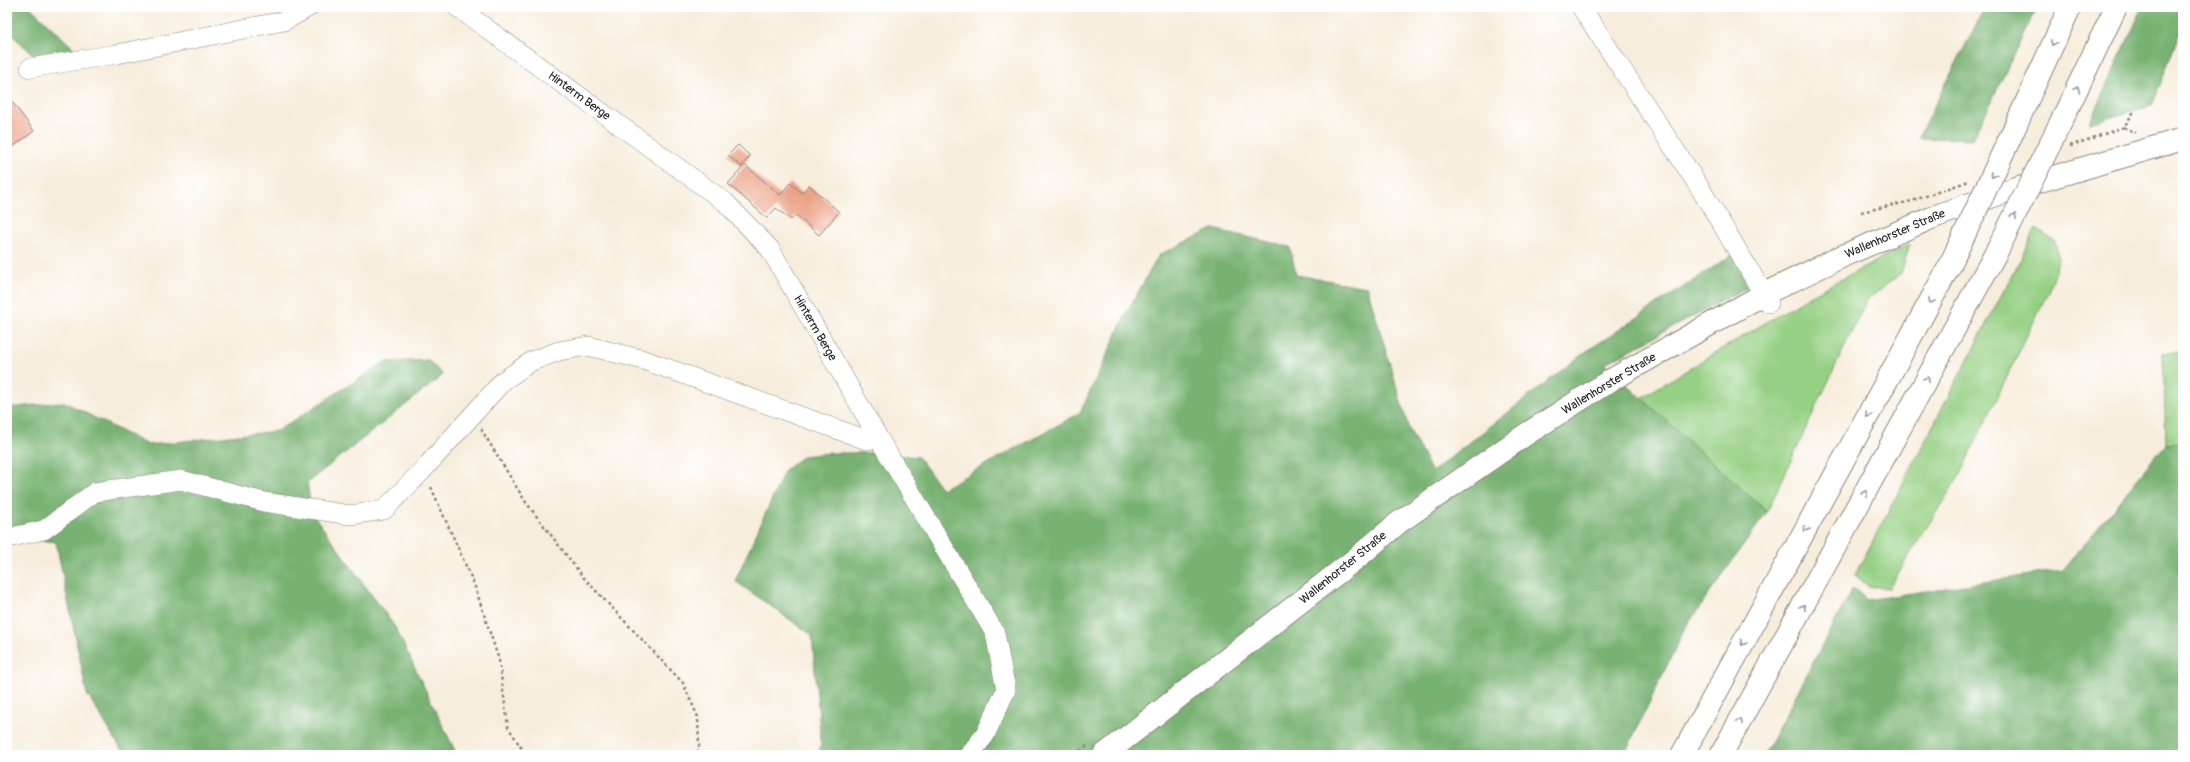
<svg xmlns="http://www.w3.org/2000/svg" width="2190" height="762" font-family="Pangolin,sans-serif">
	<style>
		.green { fill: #96d084; stroke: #597650 }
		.forest { fill: #78b272; stroke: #4a6747 }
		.building { fill: #eca489 }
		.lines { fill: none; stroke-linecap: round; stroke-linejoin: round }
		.minor-casing { stroke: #8a847c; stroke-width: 20 }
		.major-casing { stroke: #8a847c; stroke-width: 24 }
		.highway-casing { stroke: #8a847c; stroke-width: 24 }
		.path { stroke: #8a847c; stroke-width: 2.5; stroke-dasharray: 3 3; stroke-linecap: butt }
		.minor { stroke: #fff; stroke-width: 19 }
		.major { stroke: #fff; stroke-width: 22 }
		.highway { stroke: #fff; stroke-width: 22 }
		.highway-bridge-casing { stroke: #8a847c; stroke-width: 24; stroke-linecap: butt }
		.highway-bridge { stroke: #fff; stroke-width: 22 }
		.oneway { stroke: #999 }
		.labels { text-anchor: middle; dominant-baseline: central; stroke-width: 4; stroke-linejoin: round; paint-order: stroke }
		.street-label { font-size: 12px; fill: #1c1c1c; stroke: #fff }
	</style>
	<rect width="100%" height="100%" fill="#fff"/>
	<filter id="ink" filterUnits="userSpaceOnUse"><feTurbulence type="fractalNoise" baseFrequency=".025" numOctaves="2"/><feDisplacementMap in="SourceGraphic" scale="8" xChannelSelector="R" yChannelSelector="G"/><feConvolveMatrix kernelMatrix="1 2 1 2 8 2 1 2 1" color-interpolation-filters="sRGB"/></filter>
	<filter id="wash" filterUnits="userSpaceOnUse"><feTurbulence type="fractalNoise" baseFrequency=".012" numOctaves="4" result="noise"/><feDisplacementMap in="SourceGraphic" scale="16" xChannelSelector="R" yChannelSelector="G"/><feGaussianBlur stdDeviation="0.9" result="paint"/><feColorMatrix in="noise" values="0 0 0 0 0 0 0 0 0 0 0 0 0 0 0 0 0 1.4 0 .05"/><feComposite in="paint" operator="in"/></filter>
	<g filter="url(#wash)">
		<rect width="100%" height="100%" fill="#f7eddc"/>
		<path class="green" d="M2036,229l18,11 5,18 -11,34 -88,182 -71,114 -21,-2 -13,-11z
			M1910,244l-9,29 -35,28 -99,211 -126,-114 172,-104z
			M2183,352v91l-17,1 -3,-91z"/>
		<path class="forest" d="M7,7h23l55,52 -40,7 -38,-36z
			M1985,7h52l-64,132 -55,-1z
			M2143,7h40v17l-31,82 -63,17z
			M1213,229l77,18 6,28 71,12 42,142 23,43 152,-119 151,-100 12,34 -143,77 163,148 -82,116 -61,127h-805l2,-14 -9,-106 -77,-54 50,-111 18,-14 26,-3h49l40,4 24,32 138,-76 47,-101 32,-57z
			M428,360l15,15 -136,108 5,30 83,114 62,128h-332l-38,-61 -31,-152 -49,-6v-128l57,-6 84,43 129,-14 108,-69z
			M2183,443v312h-419l89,-167 14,12 196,-30 103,-126z"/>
		<g id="blocks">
			<path class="building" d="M7,95l27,36 -27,20z
				M738,145l12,11 -9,11 -13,-12z
				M745,165l35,30 10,-12 12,10 7,-8 30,27 -20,23 -23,-20 -5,5 -15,-12 -9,10 -39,-34z"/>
		</g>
	</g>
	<g filter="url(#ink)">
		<use href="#blocks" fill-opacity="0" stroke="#8a847c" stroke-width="1"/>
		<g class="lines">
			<defs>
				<path id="minor" d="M457,7l268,195 45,47 109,190 116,194 11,57 -21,45 -16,20
					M1581,7l119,181 69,115
					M30,68l87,-14 167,-33 25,-14
					M7,538l37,-8 51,-38 86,-12 83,22 86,13 34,-5 39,-40 80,-89 29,-20 27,-10 29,-5 56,14 223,80 12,-1"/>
				<path id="major" d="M1104,755l254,-198 40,-34 127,-88 86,-55 153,-86 81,-39 91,-39 80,-28 167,-49"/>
				<path id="highway" d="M2060,124l56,-117
					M2009,140l61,-133
					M1682,755l267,-488
					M1721,755l276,-504"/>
			</defs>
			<use href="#minor" class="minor-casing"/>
			<use href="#major" class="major-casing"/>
			<use href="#highway" class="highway-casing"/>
			<path class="path" d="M2124,127l12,6
				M2070,146l54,-19 11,-17
				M1861,212l51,-11 57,-20
				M481,429l44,72 58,76 100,106 15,34 1,30 -2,8
				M431,487l43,97 25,76 9,67 18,28
				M1075,755l12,-9"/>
			<use href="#minor" class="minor"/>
			<use href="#major" class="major"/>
			<use href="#highway" class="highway"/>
			<defs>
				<path id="highway-bridge" d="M1997,251l63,-127
					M1949,267l60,-127"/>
			</defs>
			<use href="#highway-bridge" class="highway-bridge-casing"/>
			<use href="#highway-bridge" class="highway-bridge"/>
		</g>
		<defs><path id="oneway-chevron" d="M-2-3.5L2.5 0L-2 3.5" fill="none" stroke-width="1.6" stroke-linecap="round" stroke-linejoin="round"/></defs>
		<g class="oneway">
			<use href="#oneway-chevron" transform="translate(2053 43) rotate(114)"/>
			<use href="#oneway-chevron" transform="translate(2077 89) rotate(-65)"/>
			<use href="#oneway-chevron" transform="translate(1993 175) rotate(115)"/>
			<use href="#oneway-chevron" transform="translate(2014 216) rotate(-63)"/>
			<use href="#oneway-chevron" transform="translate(1931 301) rotate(119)"/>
			<use href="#oneway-chevron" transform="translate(1927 379) rotate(-61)"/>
			<use href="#oneway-chevron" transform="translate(1868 415) rotate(119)"/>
			<use href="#oneway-chevron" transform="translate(1865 493) rotate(-61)"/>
			<use href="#oneway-chevron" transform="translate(1806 529) rotate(119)"/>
			<use href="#oneway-chevron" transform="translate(1803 607) rotate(-61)"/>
			<use href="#oneway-chevron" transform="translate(1743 643) rotate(119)"/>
			<use href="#oneway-chevron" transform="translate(1740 721) rotate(-61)"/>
		</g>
	</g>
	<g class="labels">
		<g class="street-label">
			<text transform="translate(579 96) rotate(36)">Hinterm Berge</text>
			<text transform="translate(1895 234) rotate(-23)">Wallenhorster Straße</text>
			<text transform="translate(815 328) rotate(60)">Hinterm Berge</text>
			<text transform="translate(1609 384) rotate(-31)">Wallenhorster Straße</text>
			<text transform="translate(1343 568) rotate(-39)">Wallenhorster Straße</text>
		</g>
	</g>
	<rect width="2190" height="762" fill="none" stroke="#fff" stroke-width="24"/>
</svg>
